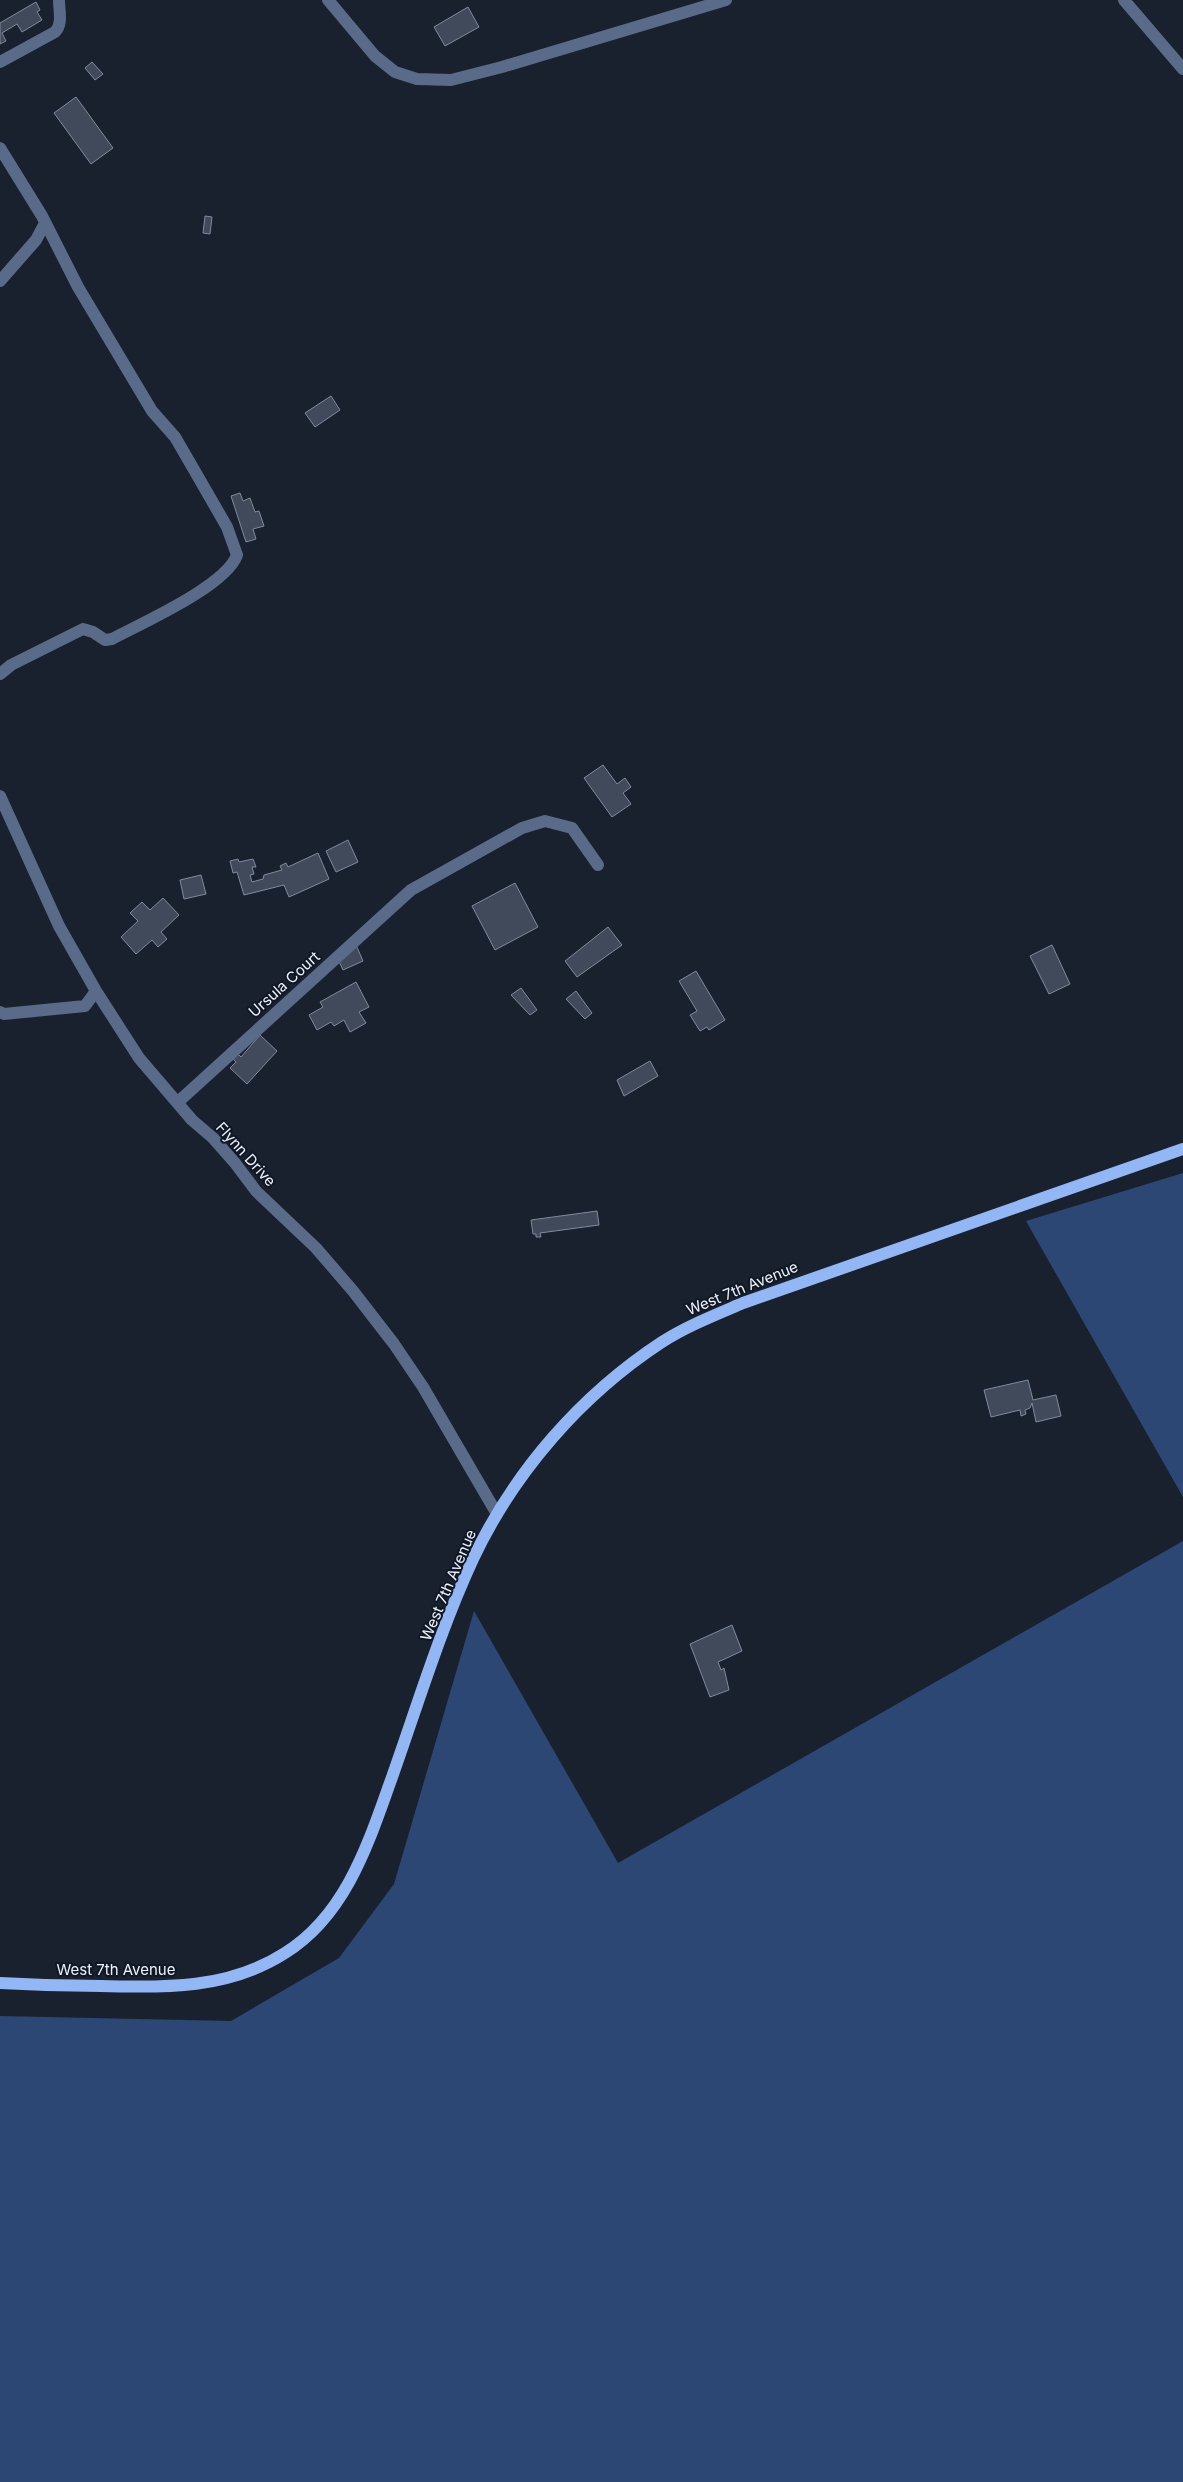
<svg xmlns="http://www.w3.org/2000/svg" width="1183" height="2482" font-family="Inter,sans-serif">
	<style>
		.green { fill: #2d4775 }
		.building { fill: #404a5a; stroke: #818b9d }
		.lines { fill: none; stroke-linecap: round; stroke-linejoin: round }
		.minor { stroke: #5a6b89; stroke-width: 12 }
		.major { stroke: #93b6f5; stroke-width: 12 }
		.labels { text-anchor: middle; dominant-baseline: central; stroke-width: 4; stroke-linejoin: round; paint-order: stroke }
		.street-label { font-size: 15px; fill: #edf2fc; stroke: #101825 }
	</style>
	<rect width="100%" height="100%" fill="#19212f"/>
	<path class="green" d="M1183,1173v324l-157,-276z
		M1183,1541v941h-1183v-466l231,5 108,-63 55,-74 80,-273 144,252z"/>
	<path class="building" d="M36,2l4,8 -3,2 5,8 -20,12 -5,-8 -15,9 4,8 -6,3v-21z
		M468,7l11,20 -34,19 -11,-19z
		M92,62l11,12 -8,6 -10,-12z
		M76,97l37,51 -22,16 -37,-51z
		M205,216l7,1 -2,17 -7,-1z
		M331,396l9,14 -25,17 -10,-14z
		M240,493l3,8 7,-3 5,14 4,-1 5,15 -11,3 3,10 -10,3 -15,-46z
		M603,765l14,19 8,-6 6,9 -8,6 8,11 -19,13 -28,-39z
		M348,840l10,22 -22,10 -10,-21z
		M318,853l11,26 -40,18 -5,-12 -40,10 -7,-23 -4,1 -3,-12 8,-2 1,3 14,-3 3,8h-4l2,7 -4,1 2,7 11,-3 1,-4 18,-5 -2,-4 6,-3 2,4z
		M201,875l5,19 -22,5 -4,-19z
		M515,883l23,44 -43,23 -23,-44z
		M163,898l16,17 -18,17 6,7 -9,8 -6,-7 -16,14 -15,-17 17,-16 -8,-8 12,-11 8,8z
		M608,927l14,18 -45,32 -12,-16z
		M356,945l7,16 -20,9 -7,-15z
		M1052,945l18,39 -21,10 -19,-38z
		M696,971l29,49 -16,10 -2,-3 -7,4 -10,-16 7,-4 -18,-30z
		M356,982l13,25 -10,5 7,11 -16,9 -6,-12 -10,6 -3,-4 -14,8 -8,-15 14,-8 -3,-5z
		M521,988l16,22 -7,5 -19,-20z
		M576,991l16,22 -7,6 -19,-20z
		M260,1035l17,16 -30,33 -17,-16 6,-6 -4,-4 5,-5 4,4z
		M650,1061l8,15 -34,20 -7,-16z
		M597,1211l2,14 -59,8 1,4h-5v-3h-3l-2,-14z
		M1028,1380l5,20 23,-5 5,21 -25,6 -4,-19 -2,5 -5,2 1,4 -5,2 -1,-6 -29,7 -7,-27z
		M732,1625l10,26 -24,11 3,8 3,-2 5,22 -19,7 -20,-53z"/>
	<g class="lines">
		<path class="minor" d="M328,0l47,56 20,16 22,7 34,1 51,-13 224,-67
			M1124,0l59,69
			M0,62l55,-30c8,-8 4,-21 4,-32
			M0,148l42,68 36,71 74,124 23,26 18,31 34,59 10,28c-11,31 -95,68 -125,84l-7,1 -12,-8 -10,-3 -72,36 -11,9
			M0,281l36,-41 9,-17
			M0,796l59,130 37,65 43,67 53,62 21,18 22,25 21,28 60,57 37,43 41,53 29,43 74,127
			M0,1012l4,2 81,-8 11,-15
			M178,1102l233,-212 111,-62 23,-7 27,7 26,37"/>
		<path class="major" d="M0,1983c34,2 67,3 101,3 64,2 128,3 184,-33 61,-38 83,-109 106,-173 26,-73 49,-150 82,-221 41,-87 108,-164 189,-217 25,-16 53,-27 81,-39l440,-154"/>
	</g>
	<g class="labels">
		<g class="street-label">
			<text transform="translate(284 984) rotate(-42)">Ursula Court</text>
			<text transform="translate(246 1154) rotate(48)">Flynn Drive</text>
			<text transform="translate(742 1288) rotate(-22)">West 7th Avenue</text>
			<text transform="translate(448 1585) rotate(-67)">West 7th Avenue</text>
			<text x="116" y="1969">West 7th Avenue</text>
		</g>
	</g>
</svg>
